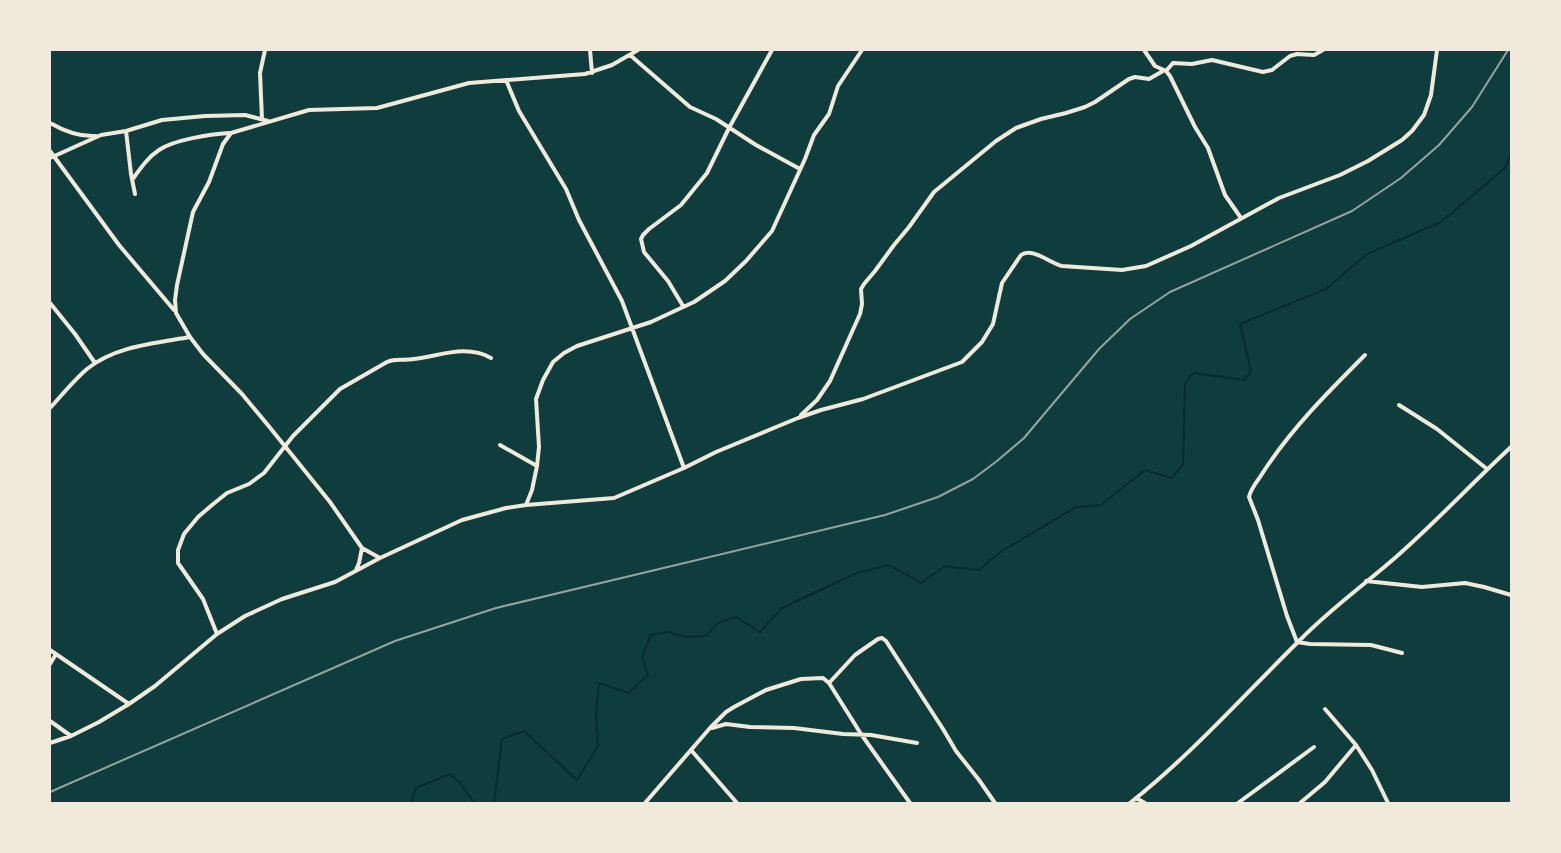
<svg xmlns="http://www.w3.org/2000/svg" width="1561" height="853" font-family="'Asap Condensed',sans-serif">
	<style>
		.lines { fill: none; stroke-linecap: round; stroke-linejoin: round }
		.stream { stroke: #0a2a2b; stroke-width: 2 }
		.minor { stroke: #f1e9da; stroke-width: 4 }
		.rail { stroke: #97a49c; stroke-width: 2 }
	</style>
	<rect width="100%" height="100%" fill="#0f3d3e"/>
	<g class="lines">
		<path class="stream" d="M411,803l5,-15 34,-14 11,10 13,19
			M494,803l8,-64 22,-8 53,49 21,-34 -2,-31 3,-32 29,10 20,-18 -6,-18 9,-22 16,-3 20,5 19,-1 12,-13 18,-6 24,15 22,-24 75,-35 32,-8 32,18 24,-17 34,4 20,-17 77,-46 25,-2 44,-35 27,8 11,-14 2,-80 8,-11 51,7 7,-8 -11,-48 86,-35 41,-35 74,-32 64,-54 6,-14"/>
		<path class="minor" d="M590,50l2,23
			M1144,50l11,16 11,5 4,5 25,51 13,21 17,47 16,23
			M630,55l60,52 26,12 40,26 44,24
			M1166,71l7,-8 19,1 20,-4 51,12 9,-2 18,-14 7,-2 17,1 9,-5
			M506,80l13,31 47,78 13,31 43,81 62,167
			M262,119l-2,-46 5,-23
			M50,123c14,8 30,14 46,13
			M126,131l5,43 4,20
			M50,151l69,94 55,65
			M50,158l51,-23 25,-4 36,-11 43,-4 40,-1 23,6
			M132,180c8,-11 16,-23 27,-30 14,-10 52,-16 70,-17
			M50,303l25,31 20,29
			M683,306l-15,-25 -24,-29 -3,-13 2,-4 6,-6 32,-24 26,-32 22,-45 43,-78
			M1365,355c-37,37 -75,75 -103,119 -5,8 -11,14 -13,23l9,23 29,96 10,26 13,2 61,1 31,8
			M1399,405l38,24 50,40
			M50,408c12,-13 24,-28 37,-39 28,-23 69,-26 103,-32
			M801,415l16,-15 13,-19 30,-67 2,-10 -1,-15 3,-5 11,-13 19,-26 15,-18 25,-35 62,-51 20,-13 25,-9 25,-6 19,-6 10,-5 34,-23 6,-2 14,2 14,-8
			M500,445l37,21
			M526,505l6,-15 5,-24 2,-19 -3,-48 7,-19 10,-18 11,-9 13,-7 74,-24 43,-20 31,-21 21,-20 26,-30 33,-72 9,-24 15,-21 9,-28 24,-36
			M380,558l-18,-10 -32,-46 -63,-78 -25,-30 -39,-40 -13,-17 -14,-24 -1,-13 2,-15 16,-73 16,-30 14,-38 8,-11 78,-23 68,-2 92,-25 116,-9 27,-9 26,-15
			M356,570l3,-7 3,-15
			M1366,581l56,6 43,-4 19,4 27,8
			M217,634l-14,-35 -25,-36v-13l6,-16 14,-17 14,-12 15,-12 22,-9 15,-11 29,-37 47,-47 47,-27c9,-4 17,-1 27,-3 26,-3 52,-15 77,-1
			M50,650l79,54
			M50,664l6,-10
			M829,683l26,-28 23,-16 4,-1 4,3 57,88 13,22 23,29 16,23
			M1325,709l31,36 16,25 16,33
			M50,721l21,15
			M712,728l14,-4 24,3 44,1 49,6 28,1 46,8
			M50,743l21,-7 28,-14 30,-18 26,-18 62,-52 28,-18 37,-17 53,-17 45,-24 82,-38 44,-12 20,-3 88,-7 70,-30 32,-16 82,-34 23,-8 42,-11 99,-37 20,-20 11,-18 9,-41 19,-28c11,-8 29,8 41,11l60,4 24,-4 45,-20 88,-48 61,-23 28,-14 34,-21 10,-9 12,-16 7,-20 6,-45
			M691,750l46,53
			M1136,798l9,5
			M645,803l65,-75 16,-16 8,-5 32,-17 35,-11 22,-1 6,5 32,51 49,69
			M1130,803c62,-49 113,-107 169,-162 30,-31 65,-56 97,-84 40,-35 76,-74 115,-110
			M1238,803l76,-56
			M1300,803l25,-21 31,-37"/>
		<path class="rail" d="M50,792l345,-151 101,-33 389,-93 53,-18 35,-18 24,-18 27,-23 75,-89 31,-30 40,-27 182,-81 49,-33 38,-33 33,-38 36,-57"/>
	</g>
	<rect width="1561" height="853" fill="none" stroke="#f1e9da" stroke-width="102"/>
</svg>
